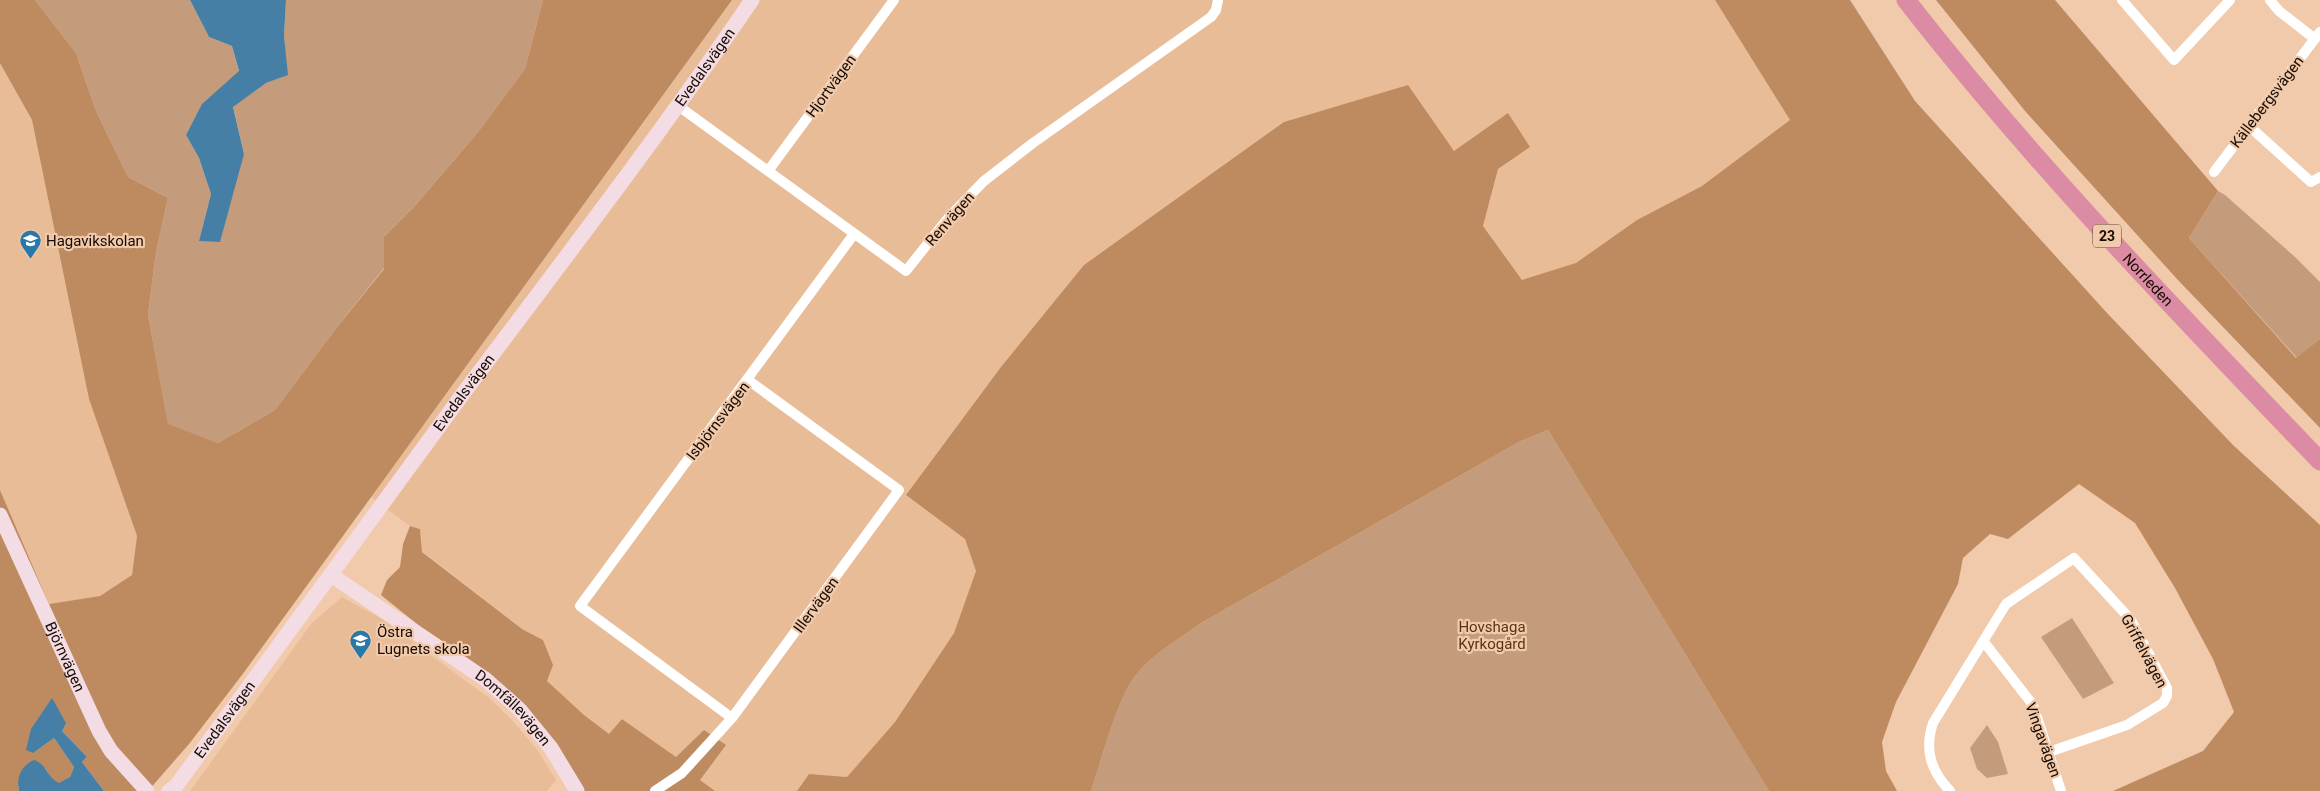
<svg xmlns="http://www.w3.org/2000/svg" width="2320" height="791" font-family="Roboto,sans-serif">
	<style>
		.built { fill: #e9bc98 }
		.green { fill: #c59c7b }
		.forest { fill: #be8b61 }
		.water { fill: #467fa6 }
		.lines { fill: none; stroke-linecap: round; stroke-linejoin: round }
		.street { stroke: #fff; stroke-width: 10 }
		.secondary { stroke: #f4dce4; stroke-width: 15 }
		.highway { stroke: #dc8ba4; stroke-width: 19 }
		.labels { text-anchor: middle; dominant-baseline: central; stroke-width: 4.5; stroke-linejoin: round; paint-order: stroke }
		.shield { fill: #f1caab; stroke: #584435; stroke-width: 1 }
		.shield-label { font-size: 14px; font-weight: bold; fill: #170b02 }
		.street-label { font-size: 15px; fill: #170b02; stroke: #f1caab }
		.poi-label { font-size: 15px; fill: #170b02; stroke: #f1caab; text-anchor: start }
		.park-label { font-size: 15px; fill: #583413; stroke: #f1caab }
	</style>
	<rect width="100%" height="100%" fill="#f1caab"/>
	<path class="built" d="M732,0h983l76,120 -89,66 -65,34 -61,44 -54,16 -39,-54 15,-57 32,-22 -76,4 -441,201 -107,143 59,44 11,32 -22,62 -59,89 -48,55 -38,-3 -12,17h-82l-16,-11 -23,-23 -54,-38 -13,16 -25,-20 -37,-34 -4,-41 -21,-11 -100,-78 -2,-22 -10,-3 -39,-29z
		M0,63l32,57 57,279 48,137 -5,39 -32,21 -51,8 -49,-114z
		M342,597l40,22 107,79 23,22 26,31 18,29 -9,11h-357l122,-168z"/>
	<path class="green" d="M35,0h155l19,37 23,9 7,26 -36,32 -17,31 13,23 12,36 -12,47 45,-87 -11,-48 33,-23 21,-8 -3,-39 2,-36h257l-18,69 -47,63 -64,75 -30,30v31l-50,63 -59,79 -57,33 -50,-18 -20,-110 8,-63 12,-54 -40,-21 -32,-66 -20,-58z
		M2218,191l7,4 70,62 25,25v57l-23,19 -108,-120z
		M1548,430l221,361h-678c11,-32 24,-85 42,-112 17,-24 45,-39 68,-56l318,-181z
		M2072,618l42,65 -31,16 -42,-62z
		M1987,725l11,17 10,32 -21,4 -10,-9 -7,-21z"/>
	<path class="forest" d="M0,0h35l41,53 20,58 32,66 40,21 -12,54 -8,63 20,109 50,19 57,-33 59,-79 50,-62v-32l30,-30 64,-75 47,-63 18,-69h189l-490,675 -53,69 -41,47h-44l-22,-29 5,-5 -25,-26 -29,22 21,-15 20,29 -4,10 -11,7 -8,-5 -6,-11 -27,18 1,5h-19v-301l49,114 51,-8 32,-21 5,-39 -48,-137 -57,-279 -32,-57z
		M1715,0h135l65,101 192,212 126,132 87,80v266h-207l90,-40 31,-39 -21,-53 -38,-71 -40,-65 -56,-39 -71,55 -18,-5 -27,24 -5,26 -62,118 -14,40 4,29 11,20h-128l-221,-361 -29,12 -318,181c-23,17 -51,32 -68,56 -18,27 -31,80 -42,112h-294l12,-17 38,3 48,-55 59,-89 22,-62 -11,-32 -59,-44 95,-128 83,-102 200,-143 124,-37 46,66 54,-38 22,34 -32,22 -15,57 39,54 54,-17 61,-43 65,-34 88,-66z
		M1936,0h119l163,191 -29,47 107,120 24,-19v89l-143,-149 -152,-168z
		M410,526l10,3 2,23 100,77 21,11 10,25 -6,16 37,34 25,19 13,-15 54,38 28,-27 22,15 -26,35 15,11h-132l-28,-45 -133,-118 -41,-33 6,-15 13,-13 3,-23z"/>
	<path class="water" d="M190,0h96l-2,36 4,39 -22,8 -33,24 11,47 -24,88 -21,-1 12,-47 -12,-36 -13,-23 16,-31 37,-33 -7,-25 -23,-9z
		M52,698l14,25 -4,8 25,26 -5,5 22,29h-85c-3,-14 2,-25 15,-31 14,5 12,17 25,23l11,-6 4,-10 -20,-29 -21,15 -7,-3 5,-21z"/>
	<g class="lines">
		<path class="street" d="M2122,0l52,60 56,-60
			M2270,0l9,11 36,28
			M677,105l229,166 42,-53 36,-37 49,-38 178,-126 5,-7 2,-10
			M2249,126l62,56 9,-5
			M768,171l126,-171
			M2214,172l106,-140
			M748,380l151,110 -167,228 -152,-112 274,-372
			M1984,642l49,63 28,86
			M655,791l27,-18 50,-55
			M1950,791c-19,-20 -26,-41 -17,-68l73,-119 68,-46 57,62 36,68v8l-4,7 -36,22 -78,27"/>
		<g class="secondary">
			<path id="s1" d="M0,515l99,216 12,20 36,40"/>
			<path id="s2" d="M331,575l154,104 24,21 11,10 31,38 26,43"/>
			<path id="s3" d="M169,791l7,-5c97,-131 192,-264 289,-395 97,-129 196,-258 287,-391"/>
		</g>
		<path class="highway" id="s4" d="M1906,0c127,163 271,312 414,461"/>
	</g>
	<defs>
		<symbol id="school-pin" viewBox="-11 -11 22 30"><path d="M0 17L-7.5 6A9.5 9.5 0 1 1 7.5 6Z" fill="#2878a9" stroke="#f1caab"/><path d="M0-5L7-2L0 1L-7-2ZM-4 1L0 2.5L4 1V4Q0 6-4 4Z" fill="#fff"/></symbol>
	</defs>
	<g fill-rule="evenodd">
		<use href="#school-pin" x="18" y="228" width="25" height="34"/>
		<use href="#school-pin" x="348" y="628" width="25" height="34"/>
	</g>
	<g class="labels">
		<rect class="shield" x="2093" y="224.5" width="28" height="23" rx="4"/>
		<g class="shield-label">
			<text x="2107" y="236">23</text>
		</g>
		<g class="street-label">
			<text stroke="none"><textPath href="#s3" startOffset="901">Evedalsvägen</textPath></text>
			<text transform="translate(831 86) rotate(-54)">Hjortvägen</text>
			<text transform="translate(2267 102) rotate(-53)">Källebergsvägen</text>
			<text transform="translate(950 219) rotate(-49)">Renvägen</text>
			<text stroke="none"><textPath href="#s4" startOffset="370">Norrleden</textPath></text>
			<text stroke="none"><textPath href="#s3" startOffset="496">Evedalsvägen</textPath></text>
			<text transform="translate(718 421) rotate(-53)">Isbjörnsvägen</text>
			<text transform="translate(816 605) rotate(-54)">Illervägen</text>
			<text transform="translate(2144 651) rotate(62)">Griffelvägen</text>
			<text stroke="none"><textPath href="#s1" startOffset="156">Björnvägen</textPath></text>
			<text stroke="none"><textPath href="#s2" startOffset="226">Domfällevägen</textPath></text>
			<text stroke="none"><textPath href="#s3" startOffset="91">Evedalsvägen</textPath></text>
			<text transform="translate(2043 740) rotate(70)">Vingavägen</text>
		</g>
		<g class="poi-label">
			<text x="46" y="241">Hagavikskolan</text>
			<text x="377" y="632">Östra<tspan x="377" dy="17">Lugnets skola</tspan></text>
		</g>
		<g class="park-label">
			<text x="1492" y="627">Hovshaga<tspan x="1492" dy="17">Kyrkogård</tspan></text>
		</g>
	</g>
</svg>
